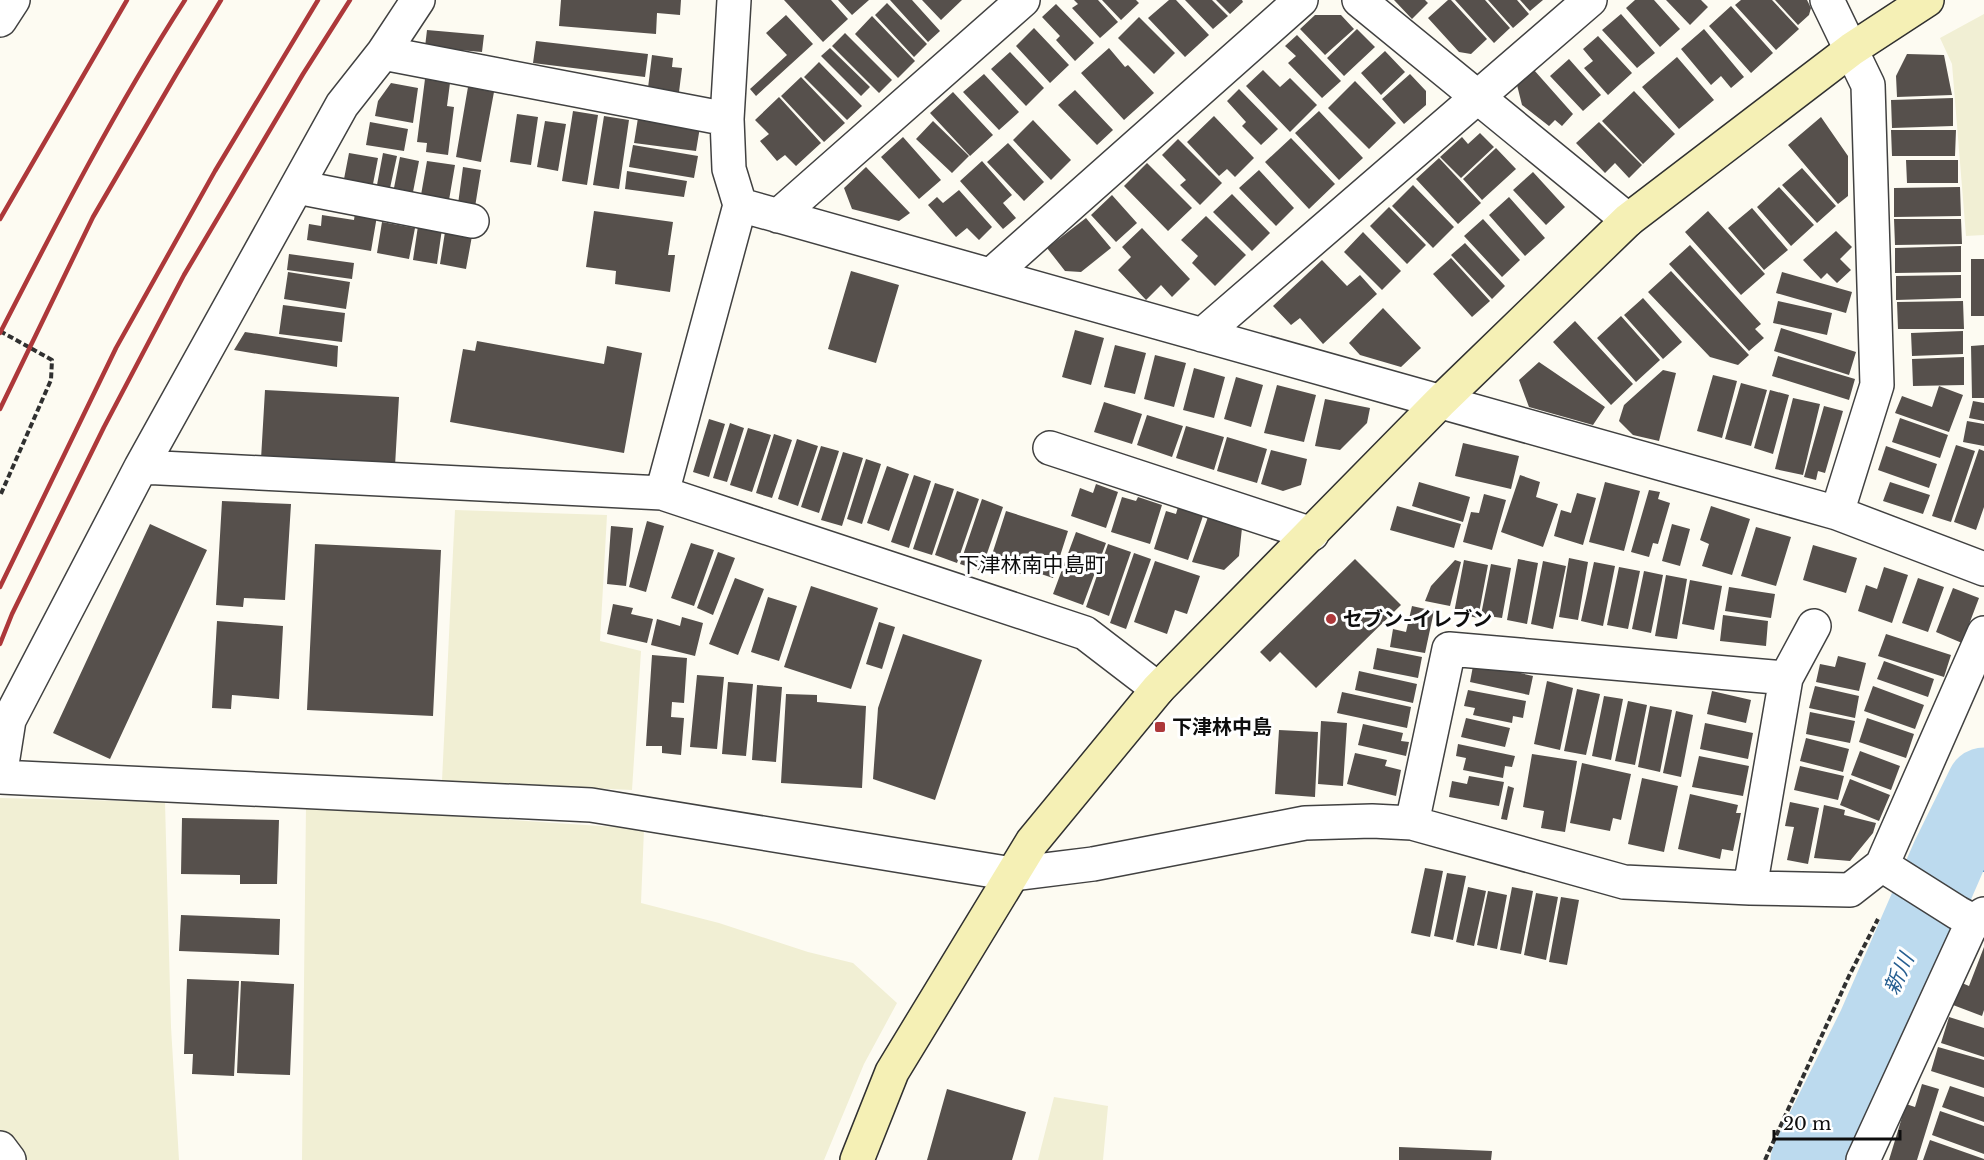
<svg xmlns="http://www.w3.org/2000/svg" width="1984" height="1160" font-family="'Libre Baskerville','Noto Sans JP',serif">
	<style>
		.farmland { fill: #f1efd4 }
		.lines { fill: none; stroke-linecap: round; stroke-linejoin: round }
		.stream { stroke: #4d8cbc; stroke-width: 12 }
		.river { stroke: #bcdaee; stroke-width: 75 }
		.building { fill: #56504c }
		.street-casing { stroke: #414141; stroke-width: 36 }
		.secondary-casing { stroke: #303030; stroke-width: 36 }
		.path { stroke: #303030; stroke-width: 4; stroke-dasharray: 6 3; stroke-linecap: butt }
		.street { stroke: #fff; stroke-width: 33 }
		.secondary { stroke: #f5f0b5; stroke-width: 33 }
		.rail { stroke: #ad383a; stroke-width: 4.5 }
		.poi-dot { fill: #ad383a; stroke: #fff; stroke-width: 2 }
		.labels { text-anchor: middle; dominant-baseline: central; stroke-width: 6; stroke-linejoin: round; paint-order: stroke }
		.poi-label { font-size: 20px; font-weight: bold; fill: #0e0e0e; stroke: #fff; text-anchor: start }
		.neighbourhood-label { font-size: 21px; fill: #0e0e0e; stroke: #fff }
		.water-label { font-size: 21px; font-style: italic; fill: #275f91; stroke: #fff }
	</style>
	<rect width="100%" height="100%" fill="#fdfbf2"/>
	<path class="farmland" d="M1984,14v221l-18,1 -14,-172 -12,-26z
		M455,510l152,5 -7,126 41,10 -9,139 -190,-9z
		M0,798l165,4 6,225 8,133h-157l-22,-30z
		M306,806l338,23 -3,74 78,20 89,29 45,11 44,40 -33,61 -40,96h-522z
		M1054,1097l54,9 -5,54h-65z"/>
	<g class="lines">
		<path class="stream" d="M1953,848l31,18"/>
		<path class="river" d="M1808,1160l67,-134 74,-170 35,-71"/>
	</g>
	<path class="building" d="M561,0h120l-1,15 -23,-2 -1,21 -97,-8z
		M784,0h47l17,19 -25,23z
		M838,0h31l-17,15z
		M890,0h22l28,31 -12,11z
		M922,0h40l-21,20z
		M1074,0h24l20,22 -18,16 -28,-30 6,-4z
		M1102,0h34l3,3 -18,17z
		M1169,0h7l33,35 -24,22 -37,-39z
		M1185,0h27l16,16 -15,13z
		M1216,0h26l1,2 -13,12z
		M1394,0h31l3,3 -16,16z
		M1448,0h3l36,39 -16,15 -12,-2 -31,-34z
		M1455,0h30l25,28 -16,15z
		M1488,0h29l12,14 -16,14z
		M1520,0h23l-13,11z
		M1635,0h19l26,29 -20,18 -34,-39z
		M1666,0h35l7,7 -18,18z
		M1741,0h31l27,29 -23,21 -41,-45z
		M1775,0h32l4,8 -2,7 -11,10z
		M887,3l40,41 -13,13 -39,-42z
		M1056,4l38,39 -19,18 -19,-21 4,-4 -18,-19z
		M1731,6l42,47 -22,20 -42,-47z
		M1621,14l34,39 -18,15 -35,-38z
		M786,15l27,29 -57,52 -6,-7 37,-34 -21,-22z
		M1315,15h26l13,14 -29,26 -25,-26z
		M872,16l43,45 -17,17 -43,-44z
		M1139,17l36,36 -21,21 -36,-36z
		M1034,28l35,37 -19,18 -34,-37z
		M1357,29l18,18 -31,29 -17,-18z
		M1704,29l40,48 -13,11 -10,-12 -10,9 -30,-36z
		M427,30l57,5 -2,17 -57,-5z
		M845,33l47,47 -13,13 -47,-47z
		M1297,35l44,46 -19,17 -34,-35 8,-7 -11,-10z
		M1598,36l34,37 -24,22 -24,-27 9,-7 -10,-12z
		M536,41l112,13 -3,23 -112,-14z
		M830,48l40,39 -9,9 -40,-40z
		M1109,48l16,19 3,-2 26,28 -30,27 -43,-47z
		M1385,51l20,21 -24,23 -20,-22z
		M1010,52l34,36 -18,18 -35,-37z
		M1907,54l37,1 8,40 -55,2 -1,-21z
		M652,55l21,3 -1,9 10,1 -3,24 -31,-4z
		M1677,57l37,43 -35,29 -37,-42z
		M1569,59l32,36 -18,16 -33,-35z
		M819,62l43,44 -15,14 -43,-43z
		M1263,70l17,17 10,-9 27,27 -27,27 -44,-46z
		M1534,70l39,44 -11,12 -7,-6 -6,6 -27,-21 -5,-20z
		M984,74l35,38 -20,18 -36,-38z
		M1410,74l16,17v14l-22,19 -22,-25z
		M801,77l44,46 -21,19 -43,-46z
		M425,79l25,4 -3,23 7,1 -6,48 -22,-3 1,-9 -10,-1z
		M1355,81l41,42 -27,26 -41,-41z
		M391,83l27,5 -5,35 -38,-7 3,-15z
		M468,87l26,5 -13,70 -25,-5z
		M1239,89l39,40 -17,16 -19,-19 4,-4 -19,-21z
		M1075,90l38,40 -16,15 -39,-40z
		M1634,91l41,43 -32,30 -41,-43z
		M953,92l40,43 -23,21 -40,-43z
		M779,97l42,46 -25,23 -11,-11 -8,6 -17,-20 9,-7 -14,-14z
		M1953,98v28l-61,2 -1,-28z
		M573,111l25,4 -11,70 -25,-4z
		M1319,111l44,47 -24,22 -44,-47z
		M517,114l21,3 -7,48 -21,-3z
		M604,116l25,4 -10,69 -26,-4z
		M1214,116l40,42 -19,19 -8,-8 -8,7 -32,-34z
		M1821,117l27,39v40l-10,8 -50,-59z
		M638,118l62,9 -4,24 -62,-8z
		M1033,120l38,40 -20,20 -38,-40z
		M545,121l21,3 -8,47 -21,-4z
		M933,121l36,35 -17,17 -36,-34z
		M370,122l38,7 -4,22 -38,-6z
		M1599,122l43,43 -13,13 -14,-15 -10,10 -29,-30z
		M1891,130h65l-1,26h-63z
		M1480,133l14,14 -33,31 -21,-21 22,-20 6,7z
		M903,137l38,43 -22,19 -38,-42z
		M1291,138l44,46 -26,25 -44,-47z
		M1178,139l44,44 -22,22 -20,-20 6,-5 -24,-25z
		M1008,143l36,39 -20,19 -37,-39z
		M633,145l65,11 -4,22 -65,-11z
		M1496,148l20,21 -34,31 -19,-21z
		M349,153l29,5 -5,26 -29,-5z
		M383,153l14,3 -7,32 -13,-3z
		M400,157l19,4 -6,31 -19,-4z
		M1439,158l42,45 -23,21 -42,-45z
		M1906,160h52v23h-51z
		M427,161l28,4 -6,35 -28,-5z
		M982,161l30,34 -9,8 13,15 -13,11 -43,-48z
		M1147,163l45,45 -24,23 -44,-45z
		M463,167l18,3 -6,37 -17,-3z
		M866,167l44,46 -11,8 -47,-12 -8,-21z
		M1802,168l34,38 -19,17 -35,-38z
		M1259,170l35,38 -18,18 -37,-38z
		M627,171l60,10 -3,16 -59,-8z
		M1533,172l32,35 -19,18 -33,-35z
		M1413,185l41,42 -21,21 -41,-42z
		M1779,187l35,38 -23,21 -34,-39z
		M1960,187l1,29 -67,1v-29z
		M959,190l33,37 -13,13 -12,-12 -11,9 -28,-32 9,-8 6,6z
		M1232,194l38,39 -18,18 -39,-39z
		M1112,195l25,28 -21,19 -25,-27z
		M1509,197l36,41 -20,18 -36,-41z
		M1389,207l37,38 -19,19 -37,-38z
		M1752,208l36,42 -24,20 -36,-42z
		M594,211l79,11 -5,33h7l-5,37 -55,-8 1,-13 -30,-4z
		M1708,211l57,63 -24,21 -56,-63z
		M355,213l22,3 -6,35 -64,-11 2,-16 12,2 1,-11 32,5z
		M1206,216l40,39 -31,31 -23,-23 6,-7 -17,-16z
		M1086,218l25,30 -30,24 -16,-1 -18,-23z
		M1483,219l37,41 -18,17 -38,-41z
		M1894,219h67l1,25 -67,1z
		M382,222l33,6 -6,31 -32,-6z
		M418,226l24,3 -5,35 -24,-4z
		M1142,228l48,51 -18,18 -11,-12 -15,15 -28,-30 13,-13 -9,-10z
		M1836,231l16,16 -12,12 11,11 -14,13 -10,-10 -6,6 -18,-19z
		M445,232l27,4 -6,33 -26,-5z
		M1363,232l38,39 -19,19 -38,-38z
		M1465,243l40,43 -13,13 -41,-44z
		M1690,245l71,79 -6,5 9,9 -15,13 -80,-87z
		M1961,246v26l-66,1v-25z
		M289,254l65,9 -2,16 -65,-9z
		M1451,258l39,43 -18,16 -39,-43z
		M1971,259h13v57h-13z
		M1322,260l25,26 13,-11 17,19 -54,50 -23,-26 -9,7 -18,-19z
		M851,271l48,14 -23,78 -48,-14z
		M1671,271l78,84 -11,10 -28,-8 -62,-65z
		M288,272l62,10 -4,27 -62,-10z
		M1782,272l70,20 -6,21 -70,-20z
		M1961,275v23l-65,2v-24z
		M1643,298l39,44 -19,17 -39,-44z
		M1778,301l54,12 -5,22 -54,-12z
		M1963,301l1,28h-66l-1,-27z
		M283,305l62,8 -3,29 -63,-8z
		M1383,308l38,40 -20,19 -41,-12 -11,-12z
		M1621,316l39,44 -24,22 -39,-44z
		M1575,321l58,63 -22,21 -58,-63z
		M1781,328l75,24 -7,23 -75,-24z
		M1075,330l29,8 -13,47 -29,-8z
		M1963,331v23l-51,2 -1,-23z
		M245,332l93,14 -1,21 -103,-17z
		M477,341l127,23 3,-18 35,7 -18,100 -174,-31 13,-73 12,2z
		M1115,345l31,8 -11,41 -31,-7z
		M1984,345v53h-12l-1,-52z
		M1155,355l31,8 -12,44 -30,-8z
		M1778,356l77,23 -6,21 -77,-24z
		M1964,357v28l-51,1 -1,-27z
		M1539,362l66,45 -12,18 -64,-18 -10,-27z
		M1194,368l31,9 -11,41 -31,-8z
		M1663,370l13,3 -17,68 -26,-6 -14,-14 5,-16z
		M1713,375l24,6 -15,57 -25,-7z
		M1236,377l27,8 -12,42 -27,-8z
		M1741,383l26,7 -16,56 -26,-7z
		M1277,385l39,10 -12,47 -40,-9z
		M1939,386l24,9 -14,37 -54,-19 7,-17 30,11z
		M265,390l134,7 -4,69 -134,-7z
		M1770,390l19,5 -16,59 -19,-6z
		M1793,398l27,6 -17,71 -28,-6z
		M1325,399l45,9 -3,15 -27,27 -25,-4z
		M1973,401l11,2v18l-15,-3z
		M1104,402l38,12 -10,30 -38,-12z
		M1824,406l19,5 -18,62 -7,-2 -2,9 -12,-3z
		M1147,415l36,11 -11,31 -35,-12z
		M1900,418l48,17 -8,23 -48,-16z
		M709,419l16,5 -16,53 -16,-5z
		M1967,421l17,3v22l-21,-4z
		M730,423l14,5 -17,54 -14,-4z
		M1186,426l38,11 -10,33 -38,-12z
		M748,428l23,7 -19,57 -22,-7z
		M774,434l18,6 -20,58 -16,-5z
		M1227,437l40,12 -10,34 -40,-12z
		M797,439l21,7 -20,60 -20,-7z
		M1463,443l56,13 -8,33 -56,-13z
		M1956,445l19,6 -24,71 -19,-6z
		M821,446l18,5 -20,62 -18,-6z
		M1886,446l51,18 -8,24 -51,-18z
		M1979,449l5,2v56l-8,23 -22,-8z
		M1271,450l36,9 -6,26 -18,6 -22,-7z
		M843,452l20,6 -21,68 -21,-6z
		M866,459l15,5 -19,60 -15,-5z
		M887,466l22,8 -20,57 -22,-8z
		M914,475l17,6 -22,67 -18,-6z
		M1520,475l20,7 -4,15 22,7 -15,43 -42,-15z
		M1419,482l51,15 -7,25 -51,-16z
		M1605,482l35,9 -16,60 -35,-9z
		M1890,482l40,13 -7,19 -40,-13z
		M935,483l19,6 -22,66 -19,-6z
		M1096,484l22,8 -12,36 -35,-12 9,-28 13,5z
		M1649,490l11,2 -2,7 12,4 -12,41 -5,-1 -4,14 -18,-5z
		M957,491l22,8 -22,64 -22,-8z
		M1577,493l19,5 -13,47 -29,-9 7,-26 10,3z
		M1484,494l22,6 -14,50 -29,-8 8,-30 8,1z
		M1122,497l14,4 2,-4 24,8 -12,39 -39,-12z
		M982,499l21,8 -22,64 -21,-7z
		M222,501l69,3 -6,96 -41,-2 -1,9 -27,-2z
		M1397,506l64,18 -7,24 -64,-18z
		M1711,506l39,13 -18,56 -30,-9 7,-22 -9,-4z
		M1178,507l25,9 -15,44 -34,-11 12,-38 10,3z
		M1006,511l62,20 -15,47 -30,-10 -2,6 -32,-10z
		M1208,517l34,11 -3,28 -15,14 -32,-8z
		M647,521l17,5 -18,66 -17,-5z
		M150,524l57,26 -97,209 -57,-26z
		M1672,524l18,5 -10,37 -18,-5z
		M611,526l22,2 -7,58 -19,-2z
		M1756,527l35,10 -15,49 -35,-10z
		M1076,532l30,11 -23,62 -30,-11z
		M691,543l23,7 -20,56 -23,-8z
		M315,544l126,6 -8,166 -126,-6z
		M1108,544l23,8 -22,64 -23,-9z
		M1813,545l44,13 -11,35 -43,-13z
		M718,552l17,6 -22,57 -16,-7z
		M1134,553l17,6 -25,70 -16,-6z
		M1569,558l19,4 -10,58 -19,-3z
		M1355,559l46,46 -85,83 -36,-36 -10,10 -10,-10z
		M1518,559l20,4 -11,61 -20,-4z
		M1455,560l6,2 -11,44 -25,-5 6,-15z
		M1464,560l24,5 -10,53 -24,-5z
		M1155,561l45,15 -13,38 -12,-4 -8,24 -33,-12z
		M1543,561l23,5 -13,63 -22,-5z
		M1594,562l21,4 -12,60 -22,-5z
		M1491,564l20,4 -9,50 -21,-3z
		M1619,567l21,4 -12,58 -21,-4z
		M1884,567l24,8 -16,48 -34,-12 8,-26 11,4z
		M1644,571l19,4 -12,58 -19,-4z
		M1666,575l21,4 -10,60 -22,-3z
		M735,578l29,11 -26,66 -29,-11z
		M1918,578l26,9 -16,45 -26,-9z
		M1690,580l32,6 -8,44 -32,-6z
		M811,586l67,22 -27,81 -67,-22z
		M1729,587l46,7 -4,24 -46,-7z
		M1953,588l26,10 -17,45 -26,-11z
		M768,597l29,9 -18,55 -28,-9z
		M613,604l20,4 -2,6 22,5 -6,24 -40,-9z
		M1412,606l22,5 -9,42 -35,-6 3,-18 13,3z
		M1723,615l45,6 -2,25 -46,-5z
		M682,617l21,6 -8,33 -44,-11 6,-26 23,7z
		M217,621l66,5 -4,73 -47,-4 -1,14 -19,-1z
		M879,622l16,5 -13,42 -16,-5z
		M903,634l79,26 -47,140 -62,-21 5,-71z
		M1886,634l65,21 -7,22 -66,-21z
		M1377,648l45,9 -4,21 -45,-9z
		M652,655l35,3 -3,45 -12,-1 -1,15 13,1 -3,37 -19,-2v-7h-16z
		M1838,656l28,7 -7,28 -43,-9 4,-18 15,3z
		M1884,661l50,18 -6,18 -51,-18z
		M1486,665l47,11 -4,19 -59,-13 3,-16z
		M1359,671l58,13 -4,19 -58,-13z
		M697,675l27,2 -7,72 -27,-2z
		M1547,681l26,7 -13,62 -26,-6z
		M728,682l25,2 -7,72 -24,-2z
		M757,685l25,2 -6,75 -24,-2z
		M1815,686l44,10 -4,22 -46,-10z
		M1873,686l51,19 -9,24 -51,-18z
		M1577,689l23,5 -14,61 -22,-4z
		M1468,690l58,11 -3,17 -10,-2 -1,7 -39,-8 2,-7 -11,-2z
		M1712,691l39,9 -5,23 -39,-9z
		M1342,692l69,15 -4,21 -70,-15z
		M786,694l31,1v7l49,4 -4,82 -81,-5z
		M1604,696l19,3 -12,61 -19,-4z
		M1628,701l19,4 -12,60 -20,-4z
		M1650,706l22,4 -12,62 -22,-5z
		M1676,711l17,4 -12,62 -18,-4z
		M1810,712l45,9 -5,22 -44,-9z
		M1466,718l44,10 -5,19 -44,-10z
		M1867,718l47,16 -8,24 -47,-16z
		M1321,721l26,2 -4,63 -25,-2z
		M1705,723l48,10 -5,26 -48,-10z
		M1363,724l40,9 -2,8 8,1 -3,14 -48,-11z
		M1279,730l39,2 -3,65 -40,-3z
		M1806,738l43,11 -6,23 -43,-11z
		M1458,744l57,12 -3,11 -7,-1 -2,12 -40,-8 3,-12 -10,-2z
		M1860,751l40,15 -9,24 -40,-15z
		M1355,753l32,7 -2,6 16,4 -5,26 -49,-12z
		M1532,754l45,7 -12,71 -24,-4 3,-17 -21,-4z
		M1699,756l50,10 -6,30 -51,-9z
		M1582,763l49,11 -10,46 -8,-2 -3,13 -40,-8z
		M1800,766l44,10 -6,24 -44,-10z
		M1469,776l35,6 -5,24 -50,-9 3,-16 15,3z
		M1642,778l36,8 -14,66 -36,-8z
		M1850,779l40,16 -11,26 -39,-16z
		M1508,786l6,2 -7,32 -6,-1z
		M1690,794l48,11 -2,8h5l-8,38 -11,-2 -2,10 -42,-10z
		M1790,802l29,6 -11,56 -21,-4 7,-33 -9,-1z
		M1824,805l21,5 -1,5 32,8 -3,10 -23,28 -36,-3z
		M182,818l97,2 -2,64h-37v-9l-59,-1z
		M1425,868l18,3 -13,66 -19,-4z
		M1447,873l19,3 -13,64 -19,-4z
		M1468,887l18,4 -12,55 -18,-4z
		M1512,887l21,4 -12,63 -21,-4z
		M1488,891l19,4 -10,54 -20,-4z
		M1536,893l22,4 -12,63 -22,-5z
		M1561,897l18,3 -12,65 -18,-3z
		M181,915l99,4 -1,36 -100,-4z
		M1984,947v63l-2,6 -29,-11 9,-22 7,3z
		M187,979l52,2 -5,95 -42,-2 1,-20h-9z
		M241,981l53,3 -4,91 -53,-2z
		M1949,1017l35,11v29l-43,-14z
		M1938,1047l46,13v28l-53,-17z
		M1922,1084l17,5 -22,71h-28l17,-56 9,3z
		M1950,1086l34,11v25l-42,-15z
		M947,1089l79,23 -14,48h-85z
		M1940,1111l44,15v28l-52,-19z
		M1930,1140l54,19v1h-61z
		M1399,1147l93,4 -1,9h-92z"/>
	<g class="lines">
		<defs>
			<path id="street" d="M1359,0l269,220
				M1827,0l41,85 9,300 -40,128
				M0,20l13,-20
				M383,53l344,66
				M297,187l175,34
				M740,205l1097,308 147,56
				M778,216l245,-216
				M991,275l310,-275
				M1202,335l388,-335
				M1050,448l262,86
				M141,467l521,26 423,140 73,56
				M662,493l78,-288 -11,-36 -2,-50 7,-119
				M1786,678l28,-52
				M0,777l591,28 421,69 81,-10 212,-41 67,-2 40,2 212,59 126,6 100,2 32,-25 102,-232
				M0,777l9,-57 132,-253 201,-362 41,-52 35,-53
				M1412,823l37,-174 337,29 -36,210
				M1882,865l76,48 15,8h11
				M0,1148l9,12
				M1863,1160l110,-239 11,-7"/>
			<path id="secondary" d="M857,1160l35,-88 140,-230 126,-153 282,-287 188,-182 224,-171 75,-49"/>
		</defs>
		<use href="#street" class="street-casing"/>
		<use href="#secondary" class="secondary-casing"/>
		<path class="path" d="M0,331l52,29 -1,20 -51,116
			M1765,1160l84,-184 29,-57"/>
		<use href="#street" class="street"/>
		<use href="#secondary" class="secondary"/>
		<path class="rail" d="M0,219l127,-219
			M0,333c58,-113 116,-226 185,-333
			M0,409l93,-192 84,-144 44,-73
			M0,587l116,-239 99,-177 103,-171
			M0,644l12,-30 92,-187 80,-152 119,-201 47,-74"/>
	</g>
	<g class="poi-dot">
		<circle cx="1331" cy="619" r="6"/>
		<rect x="1154" y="721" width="12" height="12" rx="3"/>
	</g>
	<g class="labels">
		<g class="poi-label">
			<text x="1343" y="619">セブン-イレブン</text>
			<text x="1172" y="727">下津林中島</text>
		</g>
		<g class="neighbourhood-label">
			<text x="1032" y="565">下津林南中島町</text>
		</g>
		<g class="water-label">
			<text transform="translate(1899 974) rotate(-66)">新川</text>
		</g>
	</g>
	<path d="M1774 1130v9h126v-9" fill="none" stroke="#0e0e0e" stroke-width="3"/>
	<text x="1783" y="1130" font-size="18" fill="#0e0e0e" stroke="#ffffff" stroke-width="4.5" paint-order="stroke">20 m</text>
</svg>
